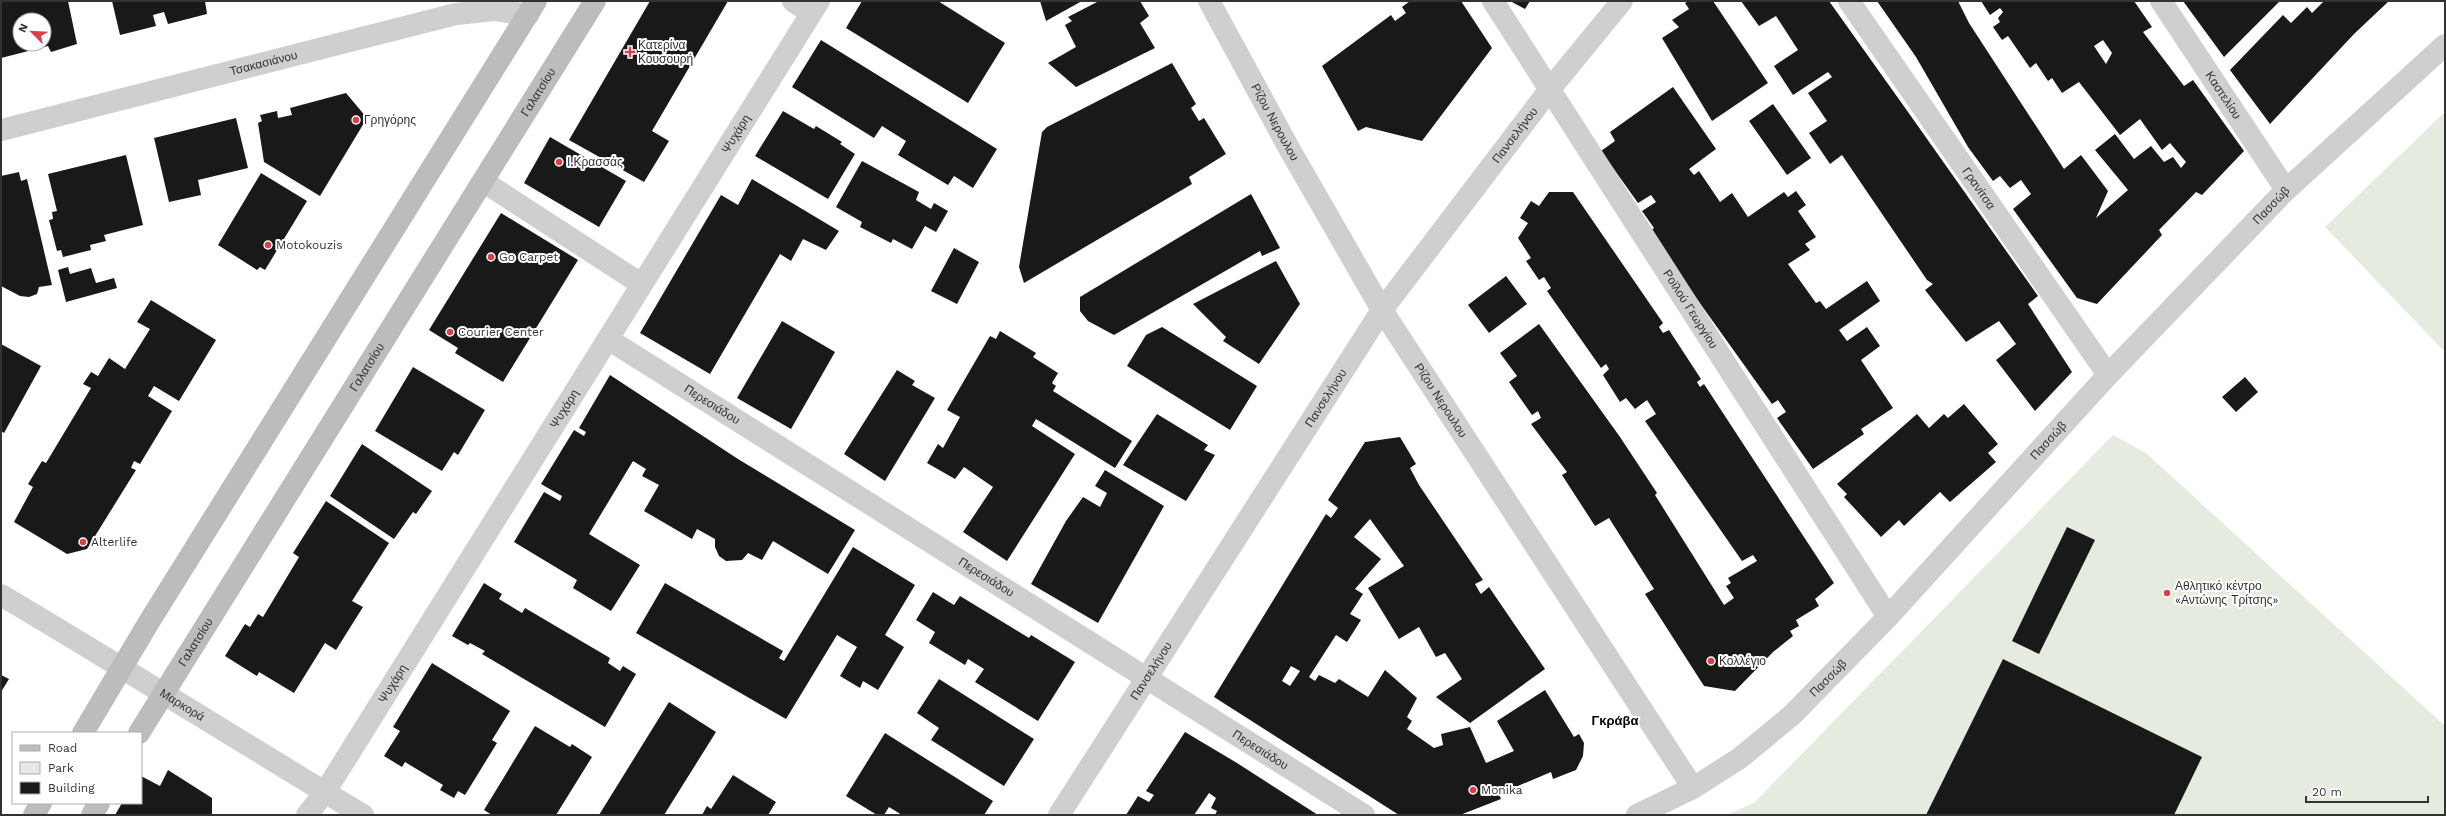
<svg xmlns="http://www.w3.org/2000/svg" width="2446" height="816" font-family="'Work Sans',sans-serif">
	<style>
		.green { fill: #e5ebdf }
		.building { fill: #191919; fill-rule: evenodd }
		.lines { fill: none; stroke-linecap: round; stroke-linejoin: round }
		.pedestrian { stroke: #cfcfcf; stroke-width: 22 }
		.minor { stroke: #cfcfcf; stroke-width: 22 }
		.secondary { stroke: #bcbcbc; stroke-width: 22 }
		.poi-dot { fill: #df3e48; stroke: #fff; stroke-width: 1.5 }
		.labels { text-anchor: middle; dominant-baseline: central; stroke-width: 4; stroke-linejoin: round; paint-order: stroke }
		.poi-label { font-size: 12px; fill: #323232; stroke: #fff; text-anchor: start }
		.street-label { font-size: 12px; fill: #323232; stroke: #fff }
		.neighbourhood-label { font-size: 13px; font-weight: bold; fill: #000; stroke: #fff }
	</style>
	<rect width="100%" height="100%" fill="#fff"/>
	<path class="green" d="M2445,112v240l-120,-125z
		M2113,435l33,18 299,273v89h-719l28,-12z"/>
	<path class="building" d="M1,1h67l9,43 -26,8 -3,-6 -47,12zM20,20h24v24h-24z
		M112,1h93l2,13 -39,10 -4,-12 -11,3 3,11 -36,9z
		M650,1h78l-76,130 17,10 -25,41 -75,-42z
		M862,1h76l67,42 -37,60 -122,-75z
		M1040,1h42l-36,20z
		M1099,1h41l9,15 -9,7 15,25 -79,39 -28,-24 28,-16 -11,-22 7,-4 -4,-4z
		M1410,1h51l31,47 -70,93 -56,-14 -8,4 -36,-65 69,-51 4,6 11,-8 -4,-6z
		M1510,1h20l-5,8z
		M1689,1h24l55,82 -56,38 -50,-83 17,-11 -7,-7 17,-11 -4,-6z
		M1741,1h88l79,111 130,184 -10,8 44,68 -37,39 -39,-51 20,-16 -17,-23 -33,21 -41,-52 8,-6 -6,-4 -85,-125 -12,9 -21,-31 18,-12 -19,-28 24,-16 -4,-5 -35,23 -19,-29 24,-16 -22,-34 -17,10z
		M1877,1h81l11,22 95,146 17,-14 27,36 -12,27 32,-28 -33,-40 20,-16 19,25 17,-13 13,16 9,-5 8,11 5,-6 -16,-19 -8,7 -22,-31 -20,16 -41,-53 -17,11 -10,-15 -4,3 -12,-18 -6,5 -22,-32 -6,4 -9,-13 7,-5 -2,-4 5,-6 -3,-4 -10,7 -9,-14h153l18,26 -9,5 41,54 9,-6 51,71 -42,44 -6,-3 -37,38 3,5 -65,69 -20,-6 -64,-89 18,-15 -10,-14 -11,8 -10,-12 -7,5 -25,-34 -52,-90zM2103,40l9,13 -6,11 -12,-18z
		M2183,1h97l-56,56z
		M2324,1h65l-35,33 -84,90 -40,-54 53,-55 8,8 16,-16 5,6z
		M821,40l176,109 -24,39 -19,-12 -6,9 -50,-30 8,-14 -24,-15 -8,12 -82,-51z
		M1172,63l24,41 -5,4 8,13 5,-3 22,36 -37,23 3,7 -168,99 -5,-16 23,-135 5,-5z
		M1673,87l43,62 -27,20 5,6 5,-4 21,31 12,-9 16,24 36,-25 4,5 8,-6 10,14 -8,6 18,26 -11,7 5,6 -22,14 28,39 4,-2 6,8 41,-28 13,20 -41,29 8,11 20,-14 13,19 -19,14 32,48 -32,21 3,5 -51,35 -36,-51 9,-6 -8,-12 -6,4 -123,-172 5,-4 -12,-17 14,-9 -5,-7 -13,8 -37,-52 14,-10 -5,-9z
		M346,93l21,25 -47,78 -56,-34 -6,-39 4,-2 -2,-6 17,-4 1,7 14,-3 -2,-7z
		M1773,104l38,54 -24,17 -38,-54z
		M783,111l31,18 2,-3 26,16 -2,2 15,10 -27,45 -73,-43z
		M236,118l12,50 -50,12 3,15 -32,7 -15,-64z
		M550,137l76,44 -27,46 -75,-44z
		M126,155l17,70 -39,10 2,6 -16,4 1,5 -28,7 -2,-7 -4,1 -8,-31 4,-1 -1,-7 5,-1 -9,-37z
		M862,161l57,31 -3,8 15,9 3,-6 14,8 -12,21 -11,-6 -13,23 -19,-10 -2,4 -31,-16 2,-5 -26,-15z
		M19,172l2,9 6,-2 25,106 -13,2 -2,7 -8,3 -9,-1 -19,-10v-110z
		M261,173l46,28 -42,69 -5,-3 -3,3 -39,-25z
		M752,179l87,52 -13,19 -23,-11 -12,22 -11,-7 -70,120 -70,-41 81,-138 17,10z
		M1549,192h24l90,131 -4,4 4,6 6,-3 32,49 -4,3 3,5 4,-3 130,199 -19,16 4,7 -23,14 3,6 -9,5 3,5 -20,16 -38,39 -31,-5 -59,-92 9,-5 -45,-71 -14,8 -33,-51 5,-3 -36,-48 10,-6 -3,-7 -6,4 -23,-33 8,-6 -17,-23 39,-29 81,113 37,56 -2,2 69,110 10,-7 -8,-12 5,-3 -3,-5 29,-17 -4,-6 -11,6 -97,-140 11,-7 -9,-14 -12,9 -9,-11 -6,4 -17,-27 6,-6 -3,-5 -5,4 -54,-77 4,-3 -7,-11 -5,3 -13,-19 5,-3 -13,-20 10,-15 -8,-5 11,-17 8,5z
		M1251,194l29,54 -18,8 -2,-5 -146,84 -26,-14 -8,-10v-14z
		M501,213l77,47 -75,122 -48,-29 3,-5 -29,-18z
		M954,248l25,14 -22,42 -26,-13z
		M1276,261l24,43 -41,60 -36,-23 3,-4 -33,-33z
		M68,267l2,7 21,-6 5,15 18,-5 3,10 -51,14 -8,-32z
		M1506,276l21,28 -38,29 -21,-28z
		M151,300l65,40 -37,61 -25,-15 -6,10 24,15 -32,53 -6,-3 -3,7 5,2 -49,79 -20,5 -53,-32 19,-35 -5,-3 14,-23 4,2 45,-75 -8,-4 8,-12 7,4 11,-18 16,11 25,-40 -13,-7z
		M782,321l53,31 -44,77 -54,-31z
		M1162,327l95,59 -27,44 -103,-64 19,-31z
		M1000,331l36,22 -3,4 25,16 -6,10 4,3 -3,5 79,50 -17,27 -79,-49 -4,7 43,28 -68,107 -44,-29 30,-45 -29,-20 -9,12 -28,-16 11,-19 5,4 17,-31 -13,-7 43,-74 6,3z
		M1,344l40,22 -37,67 -3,-2z
		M413,367l72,43 -27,45 -4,-3 -12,19 -67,-40z
		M897,370l18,11 -3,4 23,13 -50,83 -41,-27z
		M610,375l128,84 117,71 -27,44 -55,-33 -11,19 -14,-7 -6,7 -16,1 -7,-5 -4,-9v-8l-18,-10 -5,10 -48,-28 15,-26 -17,-9 4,-7 -13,-8 -44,73 51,31 -29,46 -38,-23 4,-8 -63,-38 30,-50 16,9 2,-5 -21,-12 33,-54 10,6 2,-4 -7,-4z
		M2245,377l13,15 -22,20 -14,-15z
		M1964,404l34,40 -10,9 8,9 -46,40 -10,-10 -36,34 -5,-6 -18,17 -37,-40 3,-3 -10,-10 80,-70 12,14 15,-14 4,4z
		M1157,414l51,31 -4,5 11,5 -29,46 -63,-36z
		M1400,437l16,27 -6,4 9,17 64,95 -8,4 4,7 2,3 8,-7 56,82 -75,54 -34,-26 26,-18 -17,-26 -9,4 -17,-30 -20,12 -31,-51 36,-22 -34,-47 -16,18 27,22 -26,30 8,5 -13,20 11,6 -14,22 -11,-7 -27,42 6,4 4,-6 16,8 4,-4 29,18 17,-27 32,28 -10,19 5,4 -5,8 27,19 9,-3 -2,-11 29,-7 16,36 28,-12 -17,-30 48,-31 29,47 5,-3 5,9 -1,13 -7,14 -23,9 -2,-7 -52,22 2,5 -41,16h-61l-185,-118 112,-183 5,4 7,-10 -10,-8 37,-58zM1291,666l9,5 -10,15 -8,-5z
		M362,444l70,47 -16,23 -3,-2 -19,27 -64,-43z
		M1105,470l59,36 -66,117 -67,-39 35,-63 17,-24 17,10 7,-14 -12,-7z
		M326,501l63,42 -37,58 11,6 -27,43 -11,-7 -31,50 -35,-21 -2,4 -32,-20 20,-32 5,3 8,-13 5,3 36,-60 -6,-4z
		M2067,527l28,13 -56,114 -27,-13z
		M853,547l62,38 -30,50 19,12 -26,43 -15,-9 -3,7 -20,-12 17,-29 -20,-12 -51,84 -150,-86 29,-50 118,68 -4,7 5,3z
		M484,583l18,11 -3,5 23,14 3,-5 85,50 -2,5 12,8 3,-5 13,8 -31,53 -123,-73 3,-3 -15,-8 -2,2 -16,-9z
		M933,592l21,13 6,-9 69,42 2,-3 44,27 -37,59 -63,-39 9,-13 -16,-10 -3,6 -36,-22 6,-11 -19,-12z
		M2003,659l199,98 -28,58h-248z
		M432,663l78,48 -18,29 5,3 -32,52 -7,-4 -4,7 -14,-8 3,-5 -38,-23 -3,5 -18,-11 16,-25 -7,-4z
		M1,675l8,4 -8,13z
		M939,679l95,60 -30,47 -73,-46 8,-12 -22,-15z
		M669,702l47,30 -52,83h-65z
		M535,726l35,21 2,-3 20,13 -36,58h-64l-8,-5z
		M1185,732l52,31 81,52h-103l2,-4 -6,-3 5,-10 -7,-5 -15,22h-68l12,-19 11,6 5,-7 -8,-4z
		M885,733l108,68 -9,14h-82l-13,-8 -5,8h-7l-31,-19z
		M168,770l44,28v17h-97l7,-12h19v-27l19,10z
		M733,775l43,27 -8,13h-66l5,-9 4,3z"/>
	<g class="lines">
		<path class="pedestrian" d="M484,182l157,102"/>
		<g class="minor">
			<path d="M793,1l18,12"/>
			<path id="s1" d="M1209,1l81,149 92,160 311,478"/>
			<path id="s2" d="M1493,1l395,616"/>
			<path id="s3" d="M1849,1l259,374"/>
			<path id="s4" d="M2161,1l125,189"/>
			<path id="s5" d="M1,130l455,-116 39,-4 33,5"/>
			<path id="s6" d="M608,339l756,476"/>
			<path id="s7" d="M1,595c122,72 241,148 362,220"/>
			<path id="s8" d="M307,815l18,-23 494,-791"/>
			<path id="s9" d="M1059,815l323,-505 168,-221 72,-88"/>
			<path id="s10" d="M1637,815l56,-27 47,-30 52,-43 96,-98 220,-242 178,-185 159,-145"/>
		</g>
		<g class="secondary">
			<path d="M83,733l66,-111 387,-621"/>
			<path id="s11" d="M139,733l456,-732"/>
			<path d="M34,815l7,-12"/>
			<path d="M92,815l7,-12"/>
		</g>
	</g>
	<g class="poi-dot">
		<path d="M628 46h4v4h4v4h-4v4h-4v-4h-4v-4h4z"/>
		<circle cx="356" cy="120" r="4"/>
		<circle cx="559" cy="162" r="4"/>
		<circle cx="268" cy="245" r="4"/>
		<circle cx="491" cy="257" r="4"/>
		<circle cx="450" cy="332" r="4"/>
		<circle cx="83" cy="542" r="4"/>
		<circle cx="2167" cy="593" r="4"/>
		<circle cx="1711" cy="661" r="4"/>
		<circle cx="1473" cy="790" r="4"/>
	</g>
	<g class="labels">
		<g class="poi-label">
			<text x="638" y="45">Κατερίνα<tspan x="638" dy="14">Κουσουρή</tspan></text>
			<text x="364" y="120">Γρηγόρης</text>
			<text x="567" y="162">Ι.Κρασσάς</text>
			<text x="276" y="245">Motokouzis</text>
			<text x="499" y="257">Go Carpet</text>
			<text x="458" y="332">Courier Center</text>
			<text x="91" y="542">Alterlife</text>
			<text x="2175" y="586">Αθλητικό κέντρο<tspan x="2175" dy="14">«Αντώνης Τρίτσης»</tspan></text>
			<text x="1719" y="661">Κολλέγιο</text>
			<text x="1481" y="790">Monika</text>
		</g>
		<g class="street-label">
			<text stroke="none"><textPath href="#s5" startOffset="271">Τσακασιάνου</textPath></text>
			<text stroke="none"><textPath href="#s11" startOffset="755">Γαλατσίου</textPath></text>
			<text stroke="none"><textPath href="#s4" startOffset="113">Καστελίου</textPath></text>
			<text stroke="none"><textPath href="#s1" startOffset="138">Ρίζου Νερουλου</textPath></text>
			<text stroke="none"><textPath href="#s8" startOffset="805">Ψυχάρη</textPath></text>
			<text stroke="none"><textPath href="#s9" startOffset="819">Πανσελήνου</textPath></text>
			<text stroke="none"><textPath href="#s3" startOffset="228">Γρανίτσα</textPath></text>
			<text stroke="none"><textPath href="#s10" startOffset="885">Πασσώβ</textPath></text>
			<text stroke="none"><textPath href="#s2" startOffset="366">Ροϊλού Γεωργίου</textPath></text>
			<text stroke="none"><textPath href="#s11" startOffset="431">Γαλατσίου</textPath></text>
			<text stroke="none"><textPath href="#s9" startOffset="495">Πανσελήνου</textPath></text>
			<text stroke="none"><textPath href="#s1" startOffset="462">Ρίζου Νερουλου</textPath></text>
			<text stroke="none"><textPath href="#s6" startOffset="123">Περεσιάδου</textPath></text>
			<text stroke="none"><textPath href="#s8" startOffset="481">Ψυχάρη</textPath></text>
			<text stroke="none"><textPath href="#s10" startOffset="561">Πασσώβ</textPath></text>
			<text stroke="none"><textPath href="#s6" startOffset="447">Περεσιάδου</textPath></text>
			<text stroke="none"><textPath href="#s11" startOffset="107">Γαλατσίου</textPath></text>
			<text stroke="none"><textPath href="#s9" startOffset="171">Πανσελήνου</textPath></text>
			<text stroke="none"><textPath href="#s10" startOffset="237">Πασσώβ</textPath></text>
			<text stroke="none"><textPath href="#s8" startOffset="157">Ψυχάρη</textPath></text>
			<text stroke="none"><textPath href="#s7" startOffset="212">Μαρκορά</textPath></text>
			<text stroke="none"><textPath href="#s6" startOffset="771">Περεσιάδου</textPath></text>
		</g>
		<g class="neighbourhood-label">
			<text x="1615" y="720">Γκράβα</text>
		</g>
	</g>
	<rect width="2446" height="816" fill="none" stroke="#323232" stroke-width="4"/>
	<rect x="12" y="732" width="130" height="72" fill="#ffffff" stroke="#adadad"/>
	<rect x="20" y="745" width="20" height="6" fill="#bcbcbc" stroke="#adadad"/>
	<text x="48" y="752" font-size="12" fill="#323232">Road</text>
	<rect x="20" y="762" width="20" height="12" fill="#e5ebdf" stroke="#adadad"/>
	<text x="48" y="772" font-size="12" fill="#323232">Park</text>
	<rect x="20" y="782" width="20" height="12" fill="#191919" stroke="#adadad"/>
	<text x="48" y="792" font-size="12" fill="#323232">Building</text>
	<g transform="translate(32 32) rotate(294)"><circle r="19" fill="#ffffff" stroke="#adadad"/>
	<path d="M0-3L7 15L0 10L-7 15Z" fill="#df3e48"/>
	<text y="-6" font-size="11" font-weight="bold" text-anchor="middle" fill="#323232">N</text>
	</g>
	<path d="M2306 796v6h122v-6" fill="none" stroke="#323232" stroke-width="2"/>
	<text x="2312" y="796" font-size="12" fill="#323232" stroke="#ffffff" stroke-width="3" paint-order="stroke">20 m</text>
</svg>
